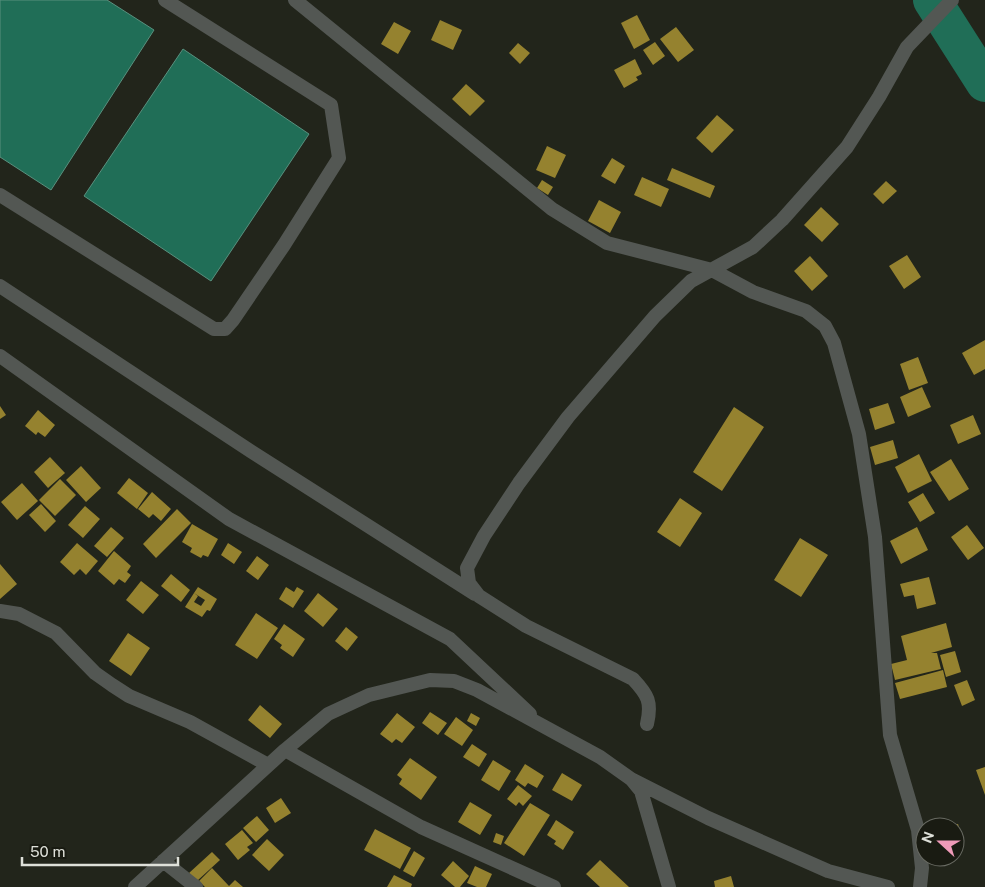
<svg xmlns="http://www.w3.org/2000/svg" width="985" height="887" font-family="'Public Sans',sans-serif">
	<style>
		.water { fill: #206e57; stroke: #59907e }
		.lines { fill: none; stroke-linecap: round; stroke-linejoin: round }
		.river { stroke: #206e57; stroke-width: 38 }
		.building { fill: #95822f }
		.minor { stroke: #535753; stroke-width: 14 }
	</style>
	<rect width="100%" height="100%" fill="#22251b"/>
	<path class="water" d="M0,0h107l47,30 -103,160 -51,-33z
		M183,49l126,85 -98,147 -127,-85z"/>
	<g class="lines">
		<path class="river" d="M932,0l53,83"/>
	</g>
	<path class="building" d="M637,15l13,25 -16,9 -13,-26z
		M440,20l22,10 -9,20 -22,-10z
		M394,22l17,9 -13,23 -17,-10z
		M676,27l18,23 -16,12 -18,-23z
		M655,42l10,14 -12,9 -10,-15z
		M518,43l12,10 -10,11 -11,-11z
		M635,59l7,15 -6,3 2,3 -14,8 -10,-18z
		M466,84l19,17 -15,15 -18,-17z
		M717,115l17,15 -22,23 -16,-15z
		M547,146l19,9 -11,23 -19,-8z
		M612,158l13,8 -10,18 -14,-8z
		M672,168l43,18 -5,12 -43,-18z
		M642,177l27,12 -8,18 -27,-12z
		M542,180l11,7 -5,8 -11,-7z
		M886,181l11,10 -14,13 -10,-10z
		M599,200l22,12 -11,21 -22,-12z
		M821,207l18,17 -17,18 -18,-17z
		M907,255l14,22 -17,12 -15,-23z
		M810,256l18,20 -16,15 -18,-20z
		M985,340v29l-11,6 -12,-22z
		M918,357l10,26 -19,7 -9,-26z
		M922,387l9,20 -23,10 -8,-20z
		M888,403l7,20 -20,7 -6,-21z
		M0,406l6,9 -6,4z
		M734,407l30,20 -42,64 -29,-19z
		M38,410l17,15 -10,12 -7,-5 -2,3 -11,-9z
		M973,415l8,19 -23,10 -8,-19z
		M893,440l5,18 -23,7 -5,-18z
		M919,454l13,27 -24,12 -13,-26z
		M50,457l15,16 -17,15 -14,-16z
		M951,459l18,30 -20,12 -19,-29z
		M81,466l20,22 -15,14 -20,-22z
		M129,478l19,15 -11,16 -20,-16z
		M60,479l16,16 -21,21 -16,-16z
		M22,483l16,18 -21,19 -16,-18z
		M152,492l19,17 -10,12 -8,-7 -4,4 -11,-9z
		M923,493l12,20 -15,9 -12,-20z
		M680,498l22,15 -22,34 -23,-15z
		M41,504l15,17 -11,11 -16,-17z
		M85,506l15,13 -17,19 -15,-13z
		M177,509l14,14 -35,35 -13,-14z
		M192,524l26,15 -10,18 -5,-2 -2,3 -11,-6 2,-4 -10,-6z
		M967,525l17,23 -16,12 -17,-23z
		M111,527l13,11 -17,19 -13,-11z
		M917,527l11,23 -27,14 -11,-23z
		M800,538l28,17 -27,42 -27,-17z
		M77,543l21,18 -12,14 -6,-6 -6,6 -14,-13z
		M228,543l14,9 -8,12 -13,-9z
		M114,551l17,15 -4,6 4,3 -6,8 -6,-4 -5,6 -16,-14z
		M257,556l12,9 -11,15 -12,-9z
		M0,564l17,20 -17,15z
		M171,574l19,16 -9,12 -20,-16z
		M929,577l7,27 -19,5 -3,-14 -10,2 -4,-13z
		M141,581l18,14 -16,19 -17,-14z
		M198,587l19,12 -7,12 -3,-1 -5,7 -17,-10 9,-14 4,3 -4,6 7,4 4,-6 -11,-7z
		M286,587l8,5 3,-5 7,4 -11,17 -14,-9z
		M318,593l20,16 -15,18 -19,-16z
		M256,613l22,15 -21,31 -22,-14z
		M946,623l6,24 -21,6h6l4,16 -46,11 -4,-16 16,-4 -6,-24z
		M284,624l21,15 -12,18 -13,-9 2,-3 -8,-6z
		M346,627l12,10 -11,14 -12,-10z
		M128,633l22,15 -19,28 -22,-15z
		M955,651l6,21 -15,5 -6,-22z
		M943,670l4,17 -47,12 -5,-16z
		M967,680l8,20 -13,6 -8,-21z
		M260,705l22,19 -12,14 -22,-18z
		M430,712l17,11 -9,12 -16,-12z
		M397,713l18,14 -13,16 -6,-4 -4,4 -12,-9z
		M471,713l9,5 -4,8 -9,-5z
		M456,717l17,13 -11,16 -18,-12z
		M472,744l15,10 -8,13 -16,-10z
		M410,758l27,19 -16,23 -22,-16 3,-5 -5,-4z
		M493,760l18,11 -12,20 -18,-11z
		M525,764l19,12 -7,12 -9,-5 -3,4 -10,-7z
		M985,767v28l-9,-25z
		M562,773l20,12 -10,16 -20,-11z
		M518,785l14,11 -9,10 -4,-4 -3,4 -9,-7z
		M281,798l10,15 -16,10 -9,-15z
		M470,802l22,13 -12,20 -22,-13z
		M530,803l20,12 -26,41 -20,-13z
		M257,816l12,14 -13,12 -13,-14z
		M556,820l18,12 -11,18 -9,-6 2,-3 -9,-6z
		M958,824l4,13 -7,1v-11l-6,-1z
		M375,829l36,19 -11,21 -36,-19z
		M242,830l11,13 -6,4 3,3 -12,10 -13,-16z
		M496,833l8,3 -3,9 -8,-3z
		M267,839l17,16 -15,16 -17,-16z
		M414,851l11,7 -11,19 -11,-6z
		M212,852l8,8 -23,21 -8,-8z
		M600,860l29,27h-29l-14,-13z
		M453,861l16,15 -9,11h-5l-14,-12z
		M475,866l17,8 -6,13h-9l-10,-4z
		M212,868l17,18 6,-6 8,7h-38l-6,-6z
		M394,875l18,9 -1,3h-24z
		M731,876l3,11h-19l-1,-6z"/>
	<g class="lines">
		<path class="minor" d="M295,0l257,209 55,34 105,27 41,22 53,19 19,15 9,17 25,91 16,103 15,198 28,95 4,38 -2,19
			M0,195l214,134h11l8,-9 51,-75 55,-87 -8,-53 -166,-105
			M0,286l252,166 223,142
			M0,356l229,163 221,120 80,75
			M0,611l19,3 37,19 39,40 17,12 17,11 61,26 78,43
			M647,724c5,-22 1,-29 -14,-45l-107,-53 -47,-30 -10,-13 -2,-15 17,-32 35,-53 49,-66 87,-101 36,-35 62,-34 29,-27 65,-73 32,-50 28,-50 45,-47
			M285,750l136,77 133,60
			M632,780l9,11 28,96
			M163,861l33,26
			M135,887l150,-137 43,-36 41,-19 61,-15 24,1 23,9 123,67 31,22 77,39 120,53 60,16"/>
	</g>
	<g transform="translate(940 842) rotate(291)"><circle r="24" fill="#191b12" stroke="#686a62"/>
	<path d="M0-4L9 19L0 12L-9 19Z" fill="#ef9ab8"/>
	<text y="-8" font-size="14" font-weight="bold" text-anchor="middle" fill="#dee0d9">N</text>
	</g>
	<path d="M22 857v8h156v-8" fill="none" stroke="#dee0d9" stroke-width="2.5"/>
	<text x="30" y="857" font-size="15" fill="#dee0d9" stroke="#191b12" stroke-width="4" paint-order="stroke">50 m</text>
</svg>
